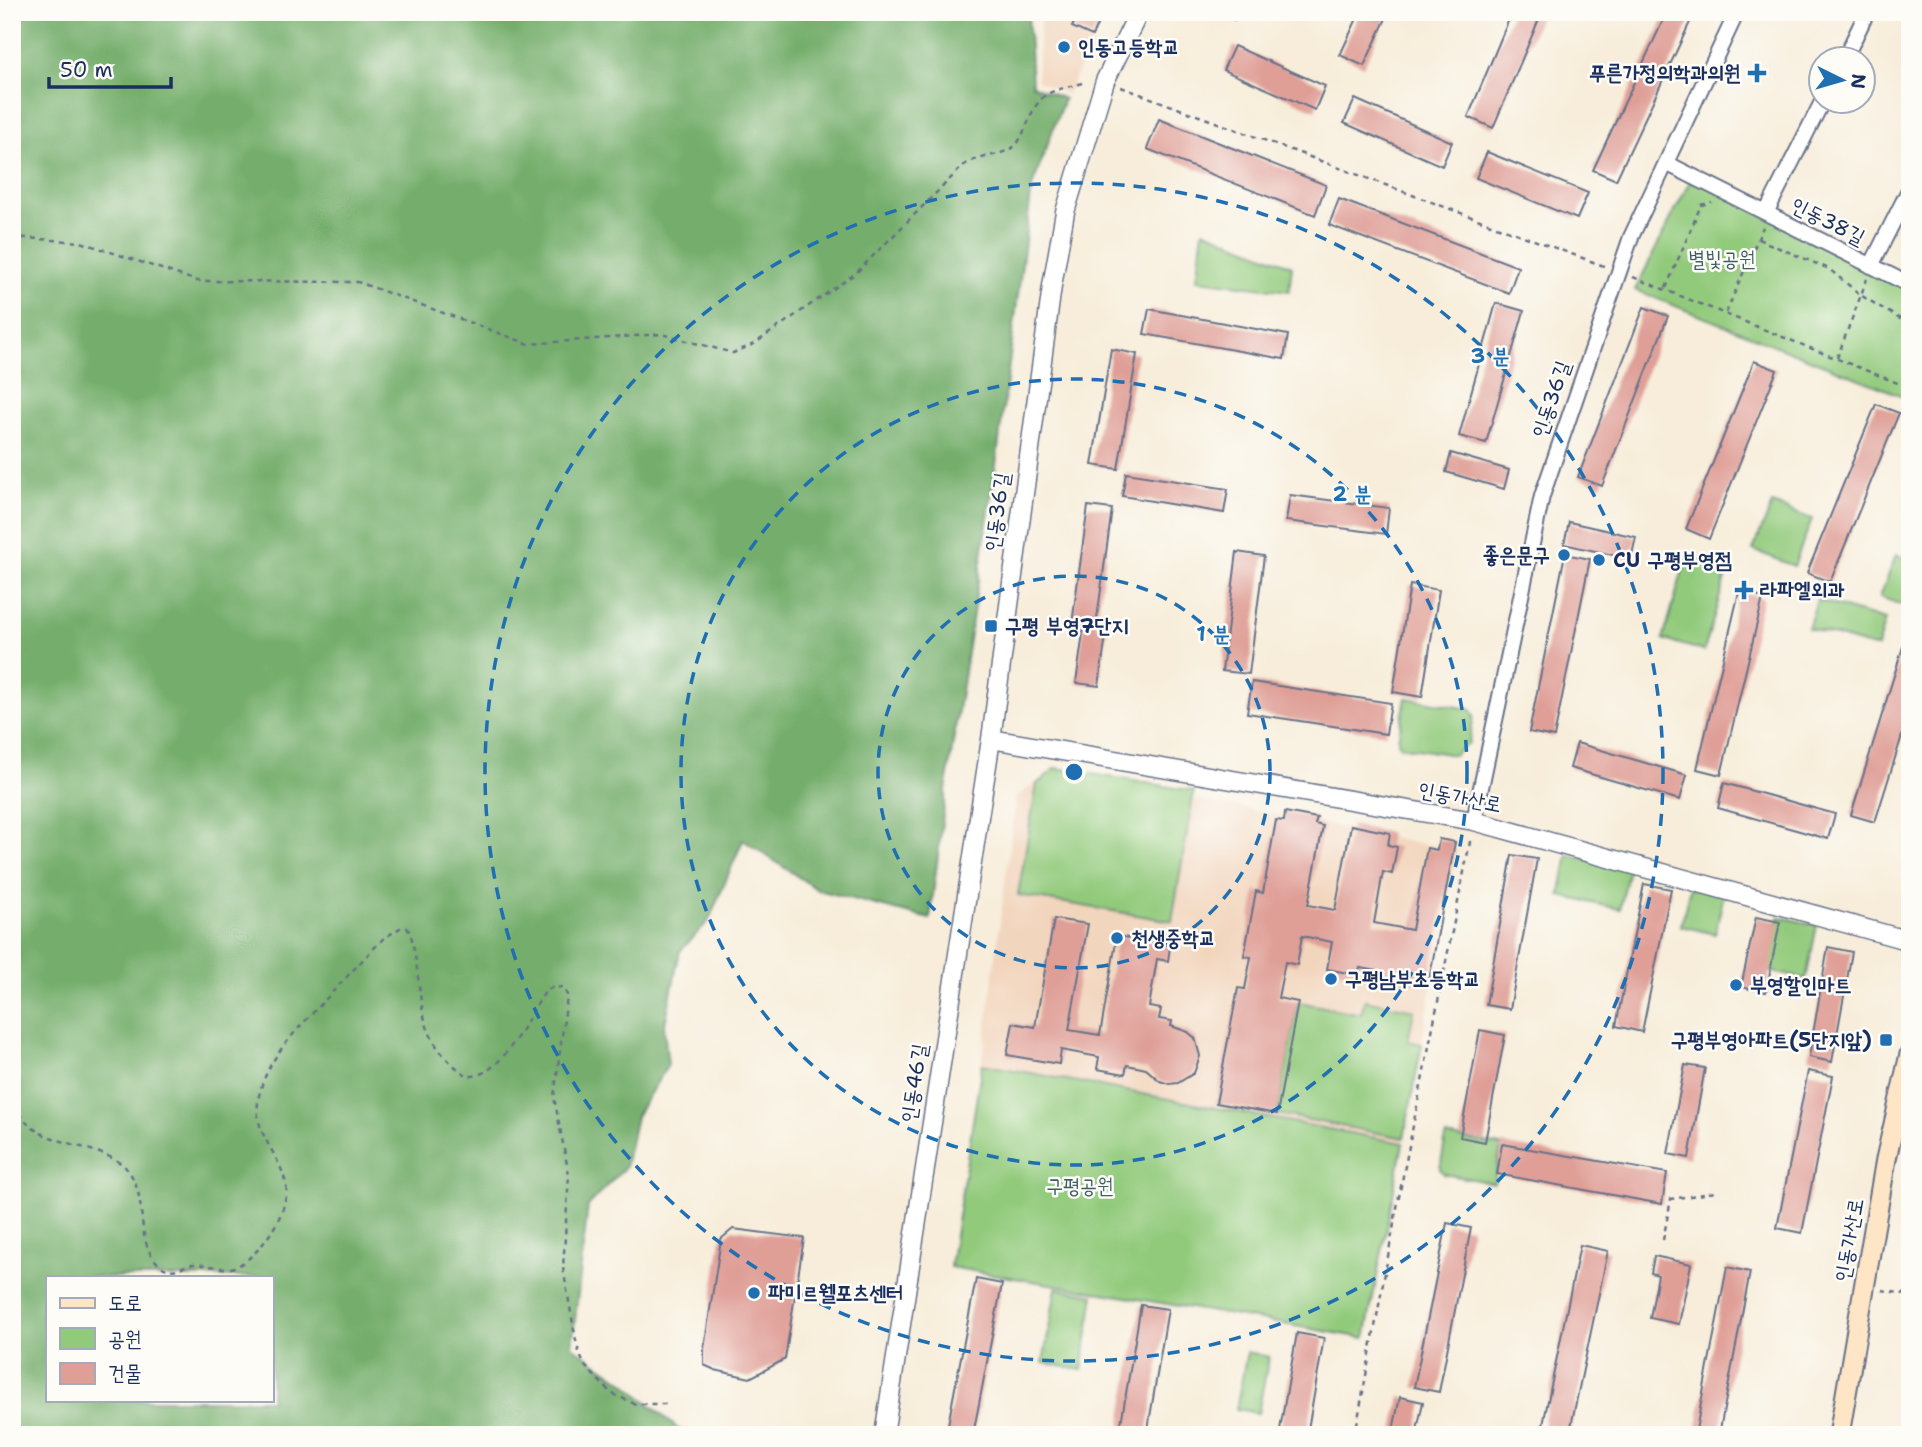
<svg xmlns="http://www.w3.org/2000/svg" width="1922" height="1447" font-family="'Shantell Sans','Poor Story',sans-serif">
	<style>
		.built { fill: #f2d5bd }
		.green { fill: #92ca7c; stroke: #567c6d; stroke-width: 2 }
		.forest { fill: #75ae6c; stroke: #486e65; stroke-width: 2; fill-rule: evenodd }
		.building { fill: #df9f97 }
		.lines { fill: none; stroke-linecap: round; stroke-linejoin: round }
		.minor-casing { stroke: #687289; stroke-width: 18 }
		.tertiary-casing { stroke: #687289; stroke-width: 21 }
		.secondary-casing { stroke: #687289; stroke-width: 23 }
		.path { stroke: #687289; stroke-width: 2.5; stroke-dasharray: 5 5; stroke-linecap: butt }
		.minor { stroke: #fff; stroke-width: 14 }
		.tertiary { stroke: #fff; stroke-width: 18 }
		.secondary { stroke: #fee5c5; stroke-width: 19 }
		.ring { fill: none; stroke: #1f6fb2; stroke-width: 3.5; stroke-dasharray: 12 9 }
		.poi-dot { fill: #1f6fb2; stroke: #fdfcf7; stroke-width: 2.5 }
		.labels { text-anchor: middle; dominant-baseline: central; stroke-width: 5; stroke-linejoin: round; paint-order: stroke }
		.poi-label { font-size: 21px; font-weight: bold; fill: #1b2f5e; stroke: #fdfcf7; text-anchor: start }
		.street-label { font-size: 21px; fill: #1b2f5e; stroke: #fdfcf7 }
		.park-label { font-size: 21px; fill: #3f5e67; stroke: #fdfcf7 }
		.centre { fill: #1f6fb2; stroke: #fdfcf7; stroke-width: 3.5 }
		.ring-label { font-size: 21px; text-anchor: middle; font-weight: bold; fill: #1f6fb2; stroke: #fdfcf7; stroke-width: 5; stroke-linejoin: round; paint-order: stroke }
	</style>
	<rect width="100%" height="100%" fill="#fdfcf7"/>
	<filter id="ink" filterUnits="userSpaceOnUse"><feTurbulence type="fractalNoise" baseFrequency=".0143" numOctaves="2"/><feDisplacementMap in="SourceGraphic" scale="14" xChannelSelector="R" yChannelSelector="G"/><feConvolveMatrix kernelMatrix="1 2 1 2 8 2 1 2 1" color-interpolation-filters="sRGB"/></filter>
	<filter id="wash" filterUnits="userSpaceOnUse"><feTurbulence type="fractalNoise" baseFrequency=".00686" numOctaves="4" result="noise"/><feDisplacementMap in="SourceGraphic" scale="28" xChannelSelector="R" yChannelSelector="G"/><feGaussianBlur stdDeviation="1.57" result="paint"/><feColorMatrix in="noise" values="0 0 0 0 0 0 0 0 0 0 0 0 0 0 0 0 0 1.4 0 .05"/><feComposite in="paint" operator="in"/></filter>
	<g filter="url(#wash)">
		<rect width="100%" height="100%" fill="#f7edda"/>
		<path class="built" d="M1041,12h65l-39,82 -30,-13z
			M1048,773l212,38 197,40 -54,292 -421,-79 34,-267z"/>
		<path class="green" d="M1692,177l218,102v120l-275,-109z
			M1203,230l89,36 -3,25 -92,-11z
			M1772,504l40,15 -18,47 -41,-16z
			M1896,555l14,5v48l-30,-11z
			M1687,556l41,12 -24,83 -41,-12z
			M1817,600l68,20 -8,28 -69,-20z
			M1406,698l64,11 4,7 -5,27 -15,12 -54,-9 -2,-6z
			M1056,768l138,23 -22,130 -154,-26 19,-111z
			M1568,855l61,13 -9,41 -60,-13z
			M1690,887l34,7 -9,40 -34,-8z
			M1779,917l38,8 -11,54 -38,-8z
			M1365,1000l49,10 -6,31 14,3 -18,94 -127,-24 21,-112 63,12z
			M982,1064l421,79 -38,195 -415,-71z
			M1446,1136l55,10 -7,37 -50,-9 -4,-5z
			M1056,1288l38,7 -12,75 -39,-7z
			M1247,1352l22,5 -11,56 -22,-4z"/>
		<path class="forest" d="M12,12h1016l4,73 32,14 -32,88 -37,285 -47,303 -18,144 -112,-29 -75,-50 -35,82 -28,29 -16,78 4,36 -32,51 -11,51 -37,39 -16,140 52,36 54,47 20,6h-686zM47,1277h224v123h-224z"/>
		<g id="blocks">
			<path class="building" d="M1079,12h24l-11,24 -20,-9z
				M1217,12h21l-4,8z
				M1360,12h29l-25,54 -24,-11z
				M1512,12h30l-49,116 -25,-11z
				M1667,12h12l13,6 -76,162 -23,-10z
				M1234,46l91,40 -10,24 -92,-40z
				M1355,99l97,43 -10,24 -98,-43z
				M1159,119l167,66 -11,30 -168,-66z
				M1487,152l101,41 -11,26 -101,-41z
				M1339,199l179,68 -9,26 -180,-68z
				M1496,303l28,8 -38,132 -27,-7z
				M1644,307l24,9 -66,170 -24,-9z
				M1149,309l139,26 -4,24 -140,-25z
				M1111,349l26,5 -19,115 -26,-4z
				M1754,361l23,9 -68,169 -23,-10z
				M1876,404l23,9 -69,169 -23,-9z
				M1451,453l58,17 -5,19 -58,-17z
				M1126,473l102,16 -4,24 -102,-17z
				M1290,495l99,13 -3,26 -100,-13z
				M1088,506l24,3 -16,117 11,2 -8,58 -23,-3 8,-57 -12,-2z
				M1569,522l67,15 -5,22 -67,-15z
				M1237,552l27,4 -15,118 -27,-3z
				M1565,554l25,5 -36,178 -25,-5z
				M1410,585l29,5 -17,107 -29,-5z
				M1739,592l24,6 -42,177 -24,-6z
				M1905,640l5,2v68l-35,112 -24,-7z
				M1252,682l139,21 -5,31 -139,-21z
				M1577,743l110,32 -7,25 -110,-32z
				M1724,783l111,31 -7,25 -110,-31z
				M1285,812l32,6 -2,6 8,2 -15,79 27,5 16,-85 39,8 -2,12 9,2 -5,27 -9,-2 -9,51 38,7 15,-82 10,2 2,-11 16,3 -27,144 -51,-10 1,-5 -18,-3 -2,7 -31,-6 5,-27 -30,-6 -5,29 -12,-3 -7,36 20,4 -21,112 -61,-11 22,-115 7,1 6,-32 -7,-1 12,-65 7,2 13,-73 8,1z
				M1512,855l25,4 -27,150 -24,-4z
				M1644,884l27,5 -29,143 -26,-6z
				M1756,917l24,5 -14,70 -25,-5z
				M1054,919l34,5 -19,106 31,5 17,-99 39,7 2,-12 14,3 -4,27 -11,-2 -8,48 12,2 -2,10 13,2 -1,5 17,6 7,6 5,18 -6,17 -16,10 -9,1 -9,-3 -14,-12 -19,-4 -2,9 -28,-5 2,-12 -38,-7 -2,14 -52,-9 6,-32 22,4z
				M1828,947l24,5 -20,110 -23,-5z
				M1480,1030l25,5 -20,107 -25,-5z
				M1685,1065l20,3 -16,90 -21,-4z
				M1808,1071l25,5 -31,157 -25,-5z
				M1502,1144l165,29 -5,31 -165,-30z
				M1447,1223l24,5 -32,164 -25,-5z
				M733,1229l71,9 -19,121 -35,19 -35,-8 -11,-5v-17l17,-109z
				M1580,1245l28,6 -38,180 -27,-6z
				M1654,1256l37,8 -12,60 -29,-6 8,-43 -7,-2z
				M1727,1267l23,5 -31,163h-24z
				M976,1279l26,5 -29,151h-27z
				M1141,1305l27,4 -21,126h-28z
				M1297,1333l27,5 -17,97h-28z
				M1400,1397l23,5 -7,33h-24z"/>
		</g>
	</g>
	<g filter="url(#ink)">
		<use href="#blocks" fill-opacity="0" stroke="#687289" stroke-width="2"/>
		<g class="lines">
			<defs>
				<path id="minor" d="M1844,60l23,-48
					M1666,163l244,122
					M1766,213l56,-111
					M1871,266l39,-78
					M1474,821l68,-325 89,-259 106,-225"/>
				<path id="tertiary" d="M991,739l483,82 436,120
					M884,1435l107,-696 61,-453 13,-74 40,-131 34,-69"/>
				<path id="secondary" d="M1839,1435l47,-276 24,-105"/>
			</defs>
			<use href="#minor" class="minor-casing"/>
			<use href="#tertiary" class="tertiary-casing"/>
			<use href="#secondary" class="secondary-casing"/>
			<path class="path" d="M1121,87l483,179
				M12,237l69,5 116,39 161,1 171,62 132,-10 72,19 21,-9 102,-71 108,-108c15,-10 37,-8 51,-19 5,-5 8,-13 11,-19 14,-36 20,-34 56,-44
				M1758,239l71,30 33,27 48,29
				M1633,277l277,111
				M1666,288l35,-83 11,-3
				M1726,313l37,-86
				M1837,358l30,-79
				M1907,387l3,-7
				M12,706l10,16 -10,19
				M1906,922l4,-9
				M12,1106c8,9 16,20 27,26 21,12 73,19 87,36 25,28 6,74 34,97 13,11 21,0 34,-1 5,0 10,1 16,2 6,1 14,3 21,2 26,-6 60,-57 55,-84 -8,-37 -40,-53 -24,-99 11,-34 40,-60 63,-85 19,-20 38,-41 58,-61l17,-11h7l3,4c16,57 -1,106 58,144 35,2 60,-62 78,-85l5,-3 12,-1 4,8 -1,10 -12,92 15,78 -6,93 14,78 7,19 27,28 24,11h32
				M1663,1240l8,-41 45,-7
				M1882,1290l28,5
				M1355,1435l46,-249 70,-349"/>
			<use href="#minor" class="minor"/>
			<use href="#tertiary" class="tertiary"/>
			<use href="#secondary" class="secondary"/>
		</g>
	</g>
	<g class="ring">
		<circle cx="1074" cy="772" r="196"/>
		<circle cx="1074" cy="772" r="393"/>
		<circle cx="1074" cy="772" r="589"/>
	</g>
	<g class="poi-dot">
		<circle cx="1064" cy="47" r="7"/>
		<path d="M1753.5 62.5h7v7h7v7h-7v7h-7v-7h-7v-7h7z"/>
		<circle cx="1564" cy="555" r="7"/>
		<circle cx="1599" cy="560" r="7"/>
		<path d="M1740.5 579.5h7v7h7v7h-7v7h-7v-7h-7v-7h7z"/>
		<rect x="984" y="619" width="14" height="14" rx="3.5"/>
		<circle cx="1117" cy="938" r="7"/>
		<circle cx="1331" cy="979" r="7"/>
		<circle cx="1736" cy="985" r="7"/>
		<rect x="1879" y="1033" width="14" height="14" rx="3.5"/>
		<circle cx="754" cy="1293" r="7"/>
	</g>
	<g class="labels">
		<g class="poi-label">
			<text x="1078" y="47">인동고등학교</text>
			<text x="1741" y="73" text-anchor="end">푸른가정의학과의원</text>
			<text x="1550" y="555" text-anchor="end">좋은문구</text>
			<text x="1613" y="560">CU 구평부영점</text>
			<text x="1760" y="590">라파엘외과</text>
			<text x="1005" y="626">구평 부영7단지</text>
			<text x="1131" y="938">천생중학교</text>
			<text x="1345" y="979">구평남부초등학교</text>
			<text x="1750" y="985">부영할인마트</text>
			<text x="1872" y="1040" text-anchor="end">구평부영아파트(5단지앞)</text>
			<text x="768" y="1293">파미르웰포츠센터</text>
		</g>
		<g class="street-label">
			<text transform="translate(1828 221) rotate(27)">인동38길</text>
			<text transform="translate(1551 399) rotate(-71)">인동36길</text>
			<text transform="translate(997 512) rotate(-82)">인동36길</text>
			<text transform="translate(1460 797) rotate(11)">인동가산로</text>
			<text transform="translate(914 1083) rotate(-81)">인동46길</text>
			<text transform="translate(1849 1240) rotate(-80)">인동가산로</text>
		</g>
		<g class="park-label">
			<text x="1722" y="259">별빛공원</text>
			<text x="1080" y="1186">구평공원</text>
		</g>
	</g>
	<circle cx="1074" cy="772" r="10" class="centre"/>
	<g class="ring-label">
		<text x="1490" y="363">3 분</text>
		<text x="1352" y="501">2 분</text>
		<text x="1213" y="641">1 분</text>
	</g>
	<rect width="1922" height="1447" fill="none" stroke="#fdfcf7" stroke-width="42"/>
	<rect x="46" y="1276" width="228" height="126" fill="#fdfcf7" stroke="#a3aaba" stroke-width="2"/>
	<rect x="60" y="1298" width="35" height="10" fill="#fee5c5" stroke="#a3aaba" stroke-width="2"/>
	<text x="108" y="1310" font-size="21" fill="#1b2f5e">도로</text>
	<rect x="60" y="1328" width="35" height="21" fill="#92ca7c" stroke="#a3aaba" stroke-width="2"/>
	<text x="108" y="1346" font-size="21" fill="#1b2f5e">공원</text>
	<rect x="60" y="1363" width="35" height="21" fill="#df9f97" stroke="#a3aaba" stroke-width="2"/>
	<text x="108" y="1380" font-size="21" fill="#1b2f5e">건물</text>
	<g transform="translate(1842 80) rotate(95)"><circle r="33" fill="#fdfcf7" stroke="#a3aaba" stroke-width="2"/>
	<path d="M0-5L12 26L0 18L-12 26Z" fill="#1f6fb2"/>
	<text y="-10" font-size="19" font-weight="bold" text-anchor="middle" fill="#1b2f5e">N</text>
	</g>
	<path d="M49 77v10h122v-10" fill="none" stroke="#1b2f5e" stroke-width="3.5"/>
	<text x="60" y="77" font-size="21" fill="#1b2f5e" stroke="#fdfcf7" stroke-width="5" paint-order="stroke">50 m</text>
</svg>
